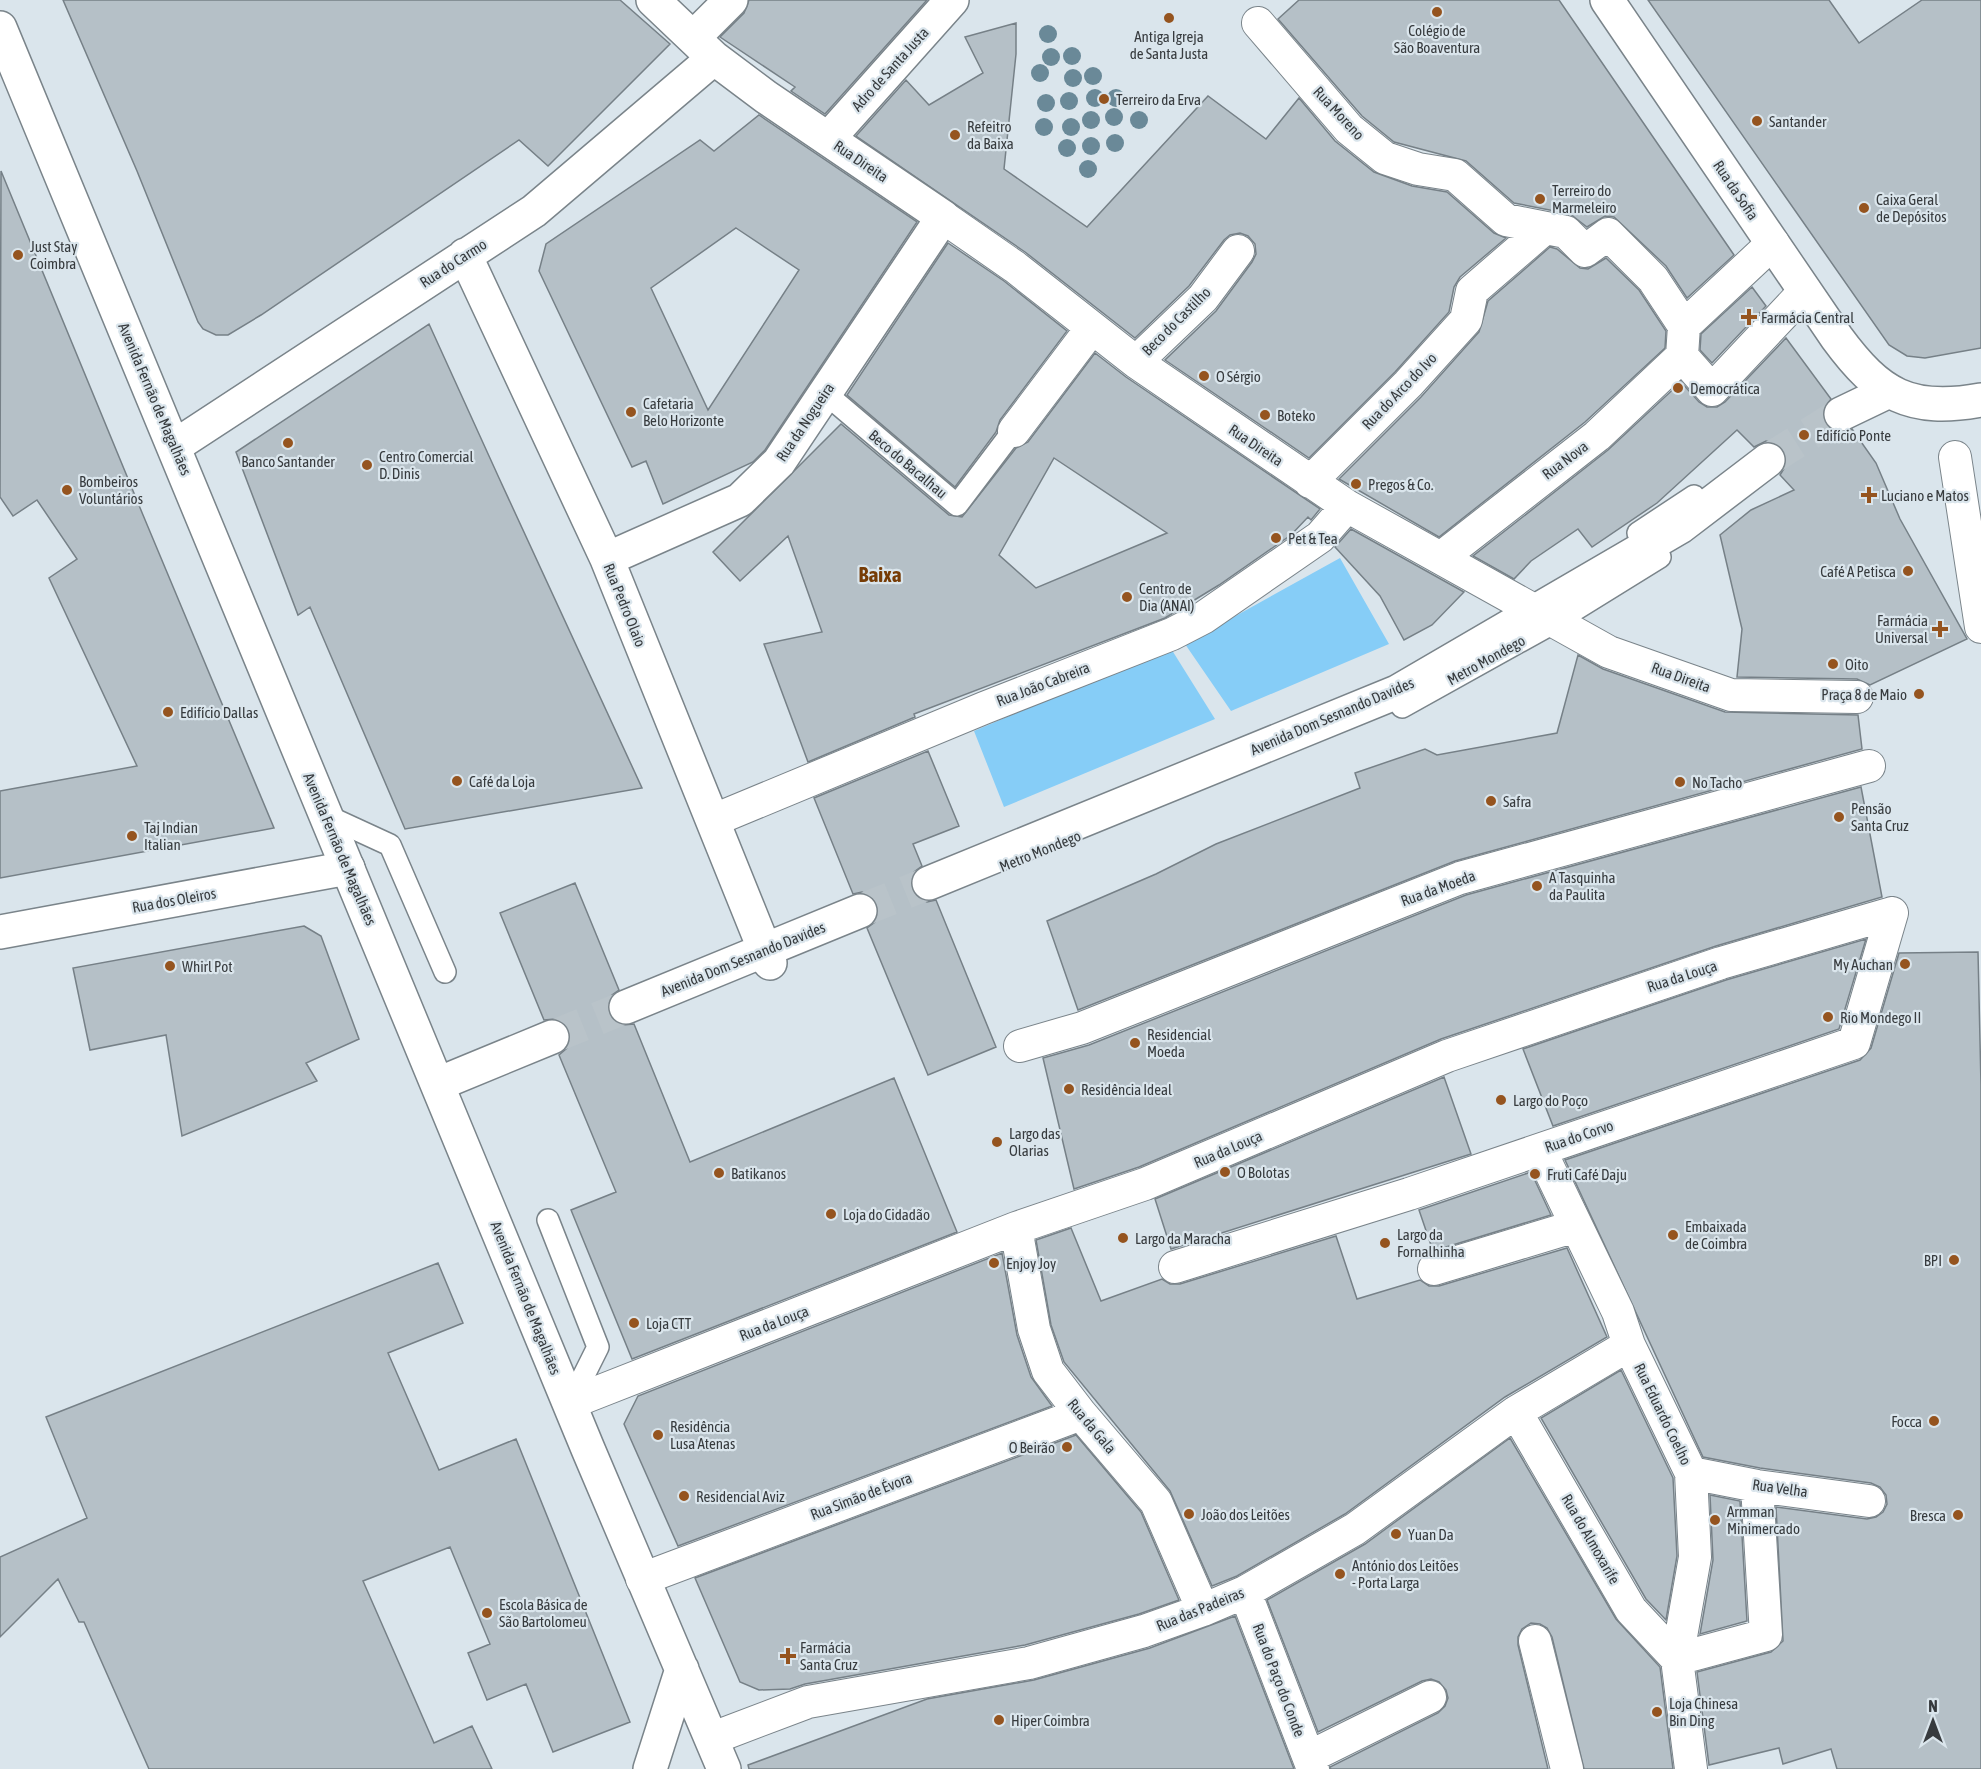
<svg xmlns="http://www.w3.org/2000/svg" width="1981" height="1769" font-family="'Asap Condensed',sans-serif">
	<style>
		.green { fill: #86cdf7 }
		.building { fill: #b5c0c7; stroke: #768087; stroke-width: 1.5; fill-rule: evenodd }
		.lines { fill: none; stroke-linecap: round; stroke-linejoin: round }
		.minor-tunnel { stroke: #b9c3c9; stroke-width: 33; stroke-dasharray: 33 16; stroke-linecap: butt }
		.service-casing { stroke: #7a848a; stroke-width: 24 }
		.pedestrian-casing { stroke: #7a848a; stroke-width: 34 }
		.minor-casing { stroke: #7a848a; stroke-width: 36 }
		.secondary-casing { stroke: #7a848a; stroke-width: 36 }
		.service { stroke: #fff; stroke-width: 21 }
		.pedestrian { stroke: #fff; stroke-width: 32 }
		.minor { stroke: #fff; stroke-width: 33 }
		.secondary { stroke: #fff; stroke-width: 33 }
		.tree { fill: #6a8998 }
		.poi-dot { fill: #95541f; stroke: #dae5ec; stroke-width: 2 }
		.labels { text-anchor: middle; dominant-baseline: central; stroke-width: 4.5; stroke-linejoin: round; paint-order: stroke }
		.poi-label { font-size: 15px; fill: #373b3e; stroke: #dae5ec; text-anchor: start }
		.street-label { font-size: 15px; fill: #373b3e; stroke: #dae5ec }
		.district-label { font-size: 21px; font-weight: bold; fill: #763c06; stroke: #dae5ec }
	</style>
	<rect width="100%" height="100%" fill="#dae5ec"/>
	<path class="green" d="M1340,558l49,86 -158,67 -46,-67z
		M1170,647l45,72 -211,88 -30,-76z"/>
	<path class="building" d="M63,0h557l50,44 -122,122 -29,-26 -258,175 -33,20h-12l-13,-6 -5,-7 -61,-151z
		M749,0h178l-102,114 -34,-23 4,-4 -75,-50 24,-24z
		M1299,0h260l175,255 -47,43 -21,-32 -52,-49 -9,-1 -18,11 -17,-13 -56,-11 -48,-42 -72,-19 -32,-26 -84,-97z
		M1648,0h181l30,43 63,-43h59v348l-56,10 -18,-2 -18,-11z
		M1016,23v31l-12,115 83,58 121,-131 58,43 33,-41 36,43 39,31 38,14 35,6 47,41 12,5 -46,39 -6,10 -5,25 -54,60 -86,86 -144,-98 51,-49 36,-49 4,-8 -1,-10 -7,-8 -8,-3 -10,2 -6,5 -35,46 -54,52 -110,-86 -169,-116 50,-56 23,25 54,-32 -18,-36z
		M759,115l158,107 -152,228 -12,12 -90,42 -17,-43 -14,6 -93,-196 7,-27 154,-104 14,11zM736,228l63,42 -91,140 -57,-122z
		M1,171l142,344 131,313 -274,50v-87l137,-25 -88,-188 28,-19 -40,-59 -24,16 -13,-19z
		M948,243l56,38 63,50 -67,89 -4,12 -41,55 -108,-92z
		M1550,247l7,2 23,19 8,1 18,-11 33,32 27,41 -1,17 -80,74 -146,115 -100,-58 82,-82 58,-65 9,-31z
		M1752,287l14,19 -54,57 -12,-13 1,-16z
		M429,324l70,154 143,310 -237,41 -95,-222 -12,8 -62,-163z
		M1786,338l45,61 -9,13 2,11 7,7 8,3 13,-4 24,34 24,56 67,120 -97,46 -13,-6 -120,-2 5,-48 -22,-94 31,-25 43,-20 -14,-15 5,-8 2,-9 -4,-10 -8,-5 -9,-2 -12,6 -17,-17 -80,73 -65,44 -14,-18 -47,32 -17,18 -41,-23 135,-106 73,-68 18,20 8,5h10l8,-5z
		M1095,353l31,24 194,132 -9,11 -3,-3 -17,18 -72,50 -54,33 -251,96 1,3 -107,45 -44,-118 58,-12 -34,-96 -48,45 -27,-29 128,-128 108,91 13,2 54,-69 12,-6zM1054,458l113,75 -131,55 -37,-33z
		M1351,529l113,63 -32,33 -28,15 -24,-44 -45,-49z
		M1578,655l25,14 122,43 133,3 4,34 -407,112 -377,149 -31,-89 109,-47 60,-30 144,-56 -5,-15 70,-24 12,6 120,-22z
		M928,751l31,75 -46,18 9,22 -8,6 -3,8v10l7,8 9,4 9,-2 60,147 -68,28 -61,-147 8,-6 3,-8v-10l-7,-8 -9,-4 -9,2 -39,-96z
		M1861,787l21,110 -166,49 -275,93 -302,128 -65,22 -31,-131 46,-13 377,-150z
		M575,883l44,107 -7,5 -4,9 1,11 5,6 9,4 11,-1 56,138 204,-84 63,154 -325,127 -61,-149 45,-18 -57,-137 8,-7 3,-8 -1,-10 -5,-7 -9,-4 -11,1 -44,-107z
		M304,926l17,10 38,103 -53,24 11,18 -135,55 -16,-101 -76,15 -17,-82z
		M1866,939l-27,90 -286,97 -30,-77 203,-69z
		M1978,952l3,133v684h-144l-6,-20 -48,15 -4,-16 -70,17 -12,-93 74,-20 12,-11 -7,-134 91,12 9,-2 7,-5 4,-8 -1,-9 -6,-8 -9,-4 -111,-15 -57,-11 -138,-297 295,-100 11,-12 28,-95z
		M1444,1077l27,77 -300,95 -16,-50z
		M1531,1172l20,43 -118,36 -14,-41z
		M1071,1228l30,73 61,-22 8,5h10l156,-48 21,63 63,-19 9,6h10l128,-38 40,89 -102,60 -160,117 -108,62 -25,10 -42,-95 -106,-129 -13,-37 -15,-85z
		M1002,1253l15,82 14,42 21,29 -374,140 -54,-122 14,-28z
		M438,1263l25,60 -75,30 51,117 77,-31 114,283 -77,30 -27,-68 -39,16 -19,-47 22,-9 -40,-97 -87,34 71,162 38,-17 20,43h-343l-65,-147h-5l-21,-43 -58,58v-80l87,-39 -41,-101z
		M1621,1370l52,108 4,78 -11,64 -20,-21 -105,-181z
		M1076,1435l65,77 38,88 -40,14 -114,31 -220,39 -15,5 -31,1 -19,-8 -45,-104z
		M1510,1438l106,181 44,48 13,102h-89l-32,-132 -5,-9 -7,-4 -9,-1 -9,6 -4,8v8l30,124h-217l-1,-2 108,-54 7,-7 3,-8 -2,-8 -7,-8 -8,-3 -9,2 -104,51 -51,-132 98,-56z
		M1710,1495l30,6 7,120 -47,13 13,-74z
		M1235,1616l59,153h-545l-1,-4 179,-66 107,-19 116,-32z"/>
	<g class="lines">
		<path class="minor-tunnel" d="M1768,460l73,-46
			M860,911l69,-28
			M552,1037l74,-30"/>
		<defs>
			<path id="service" d="M825,393l132,112 50,-66
				M1638,533l56,-37
				M1402,707l153,-85 105,-65
				M327,816l63,29 55,127
				M548,1220l50,127 -28,56"/>
			<path id="pedestrian" d="M1258,23l91,106 36,29 33,11 37,6 51,45 60,12 19,19 23,-17 45,45 31,47
				M943,217l72,50 121,95 211,144 262,146 122,43 126,2
				M1773,243l-89,83 -2,30 30,34 93,-99
				M1136,362l67,-64 35,-47
				M1014,431l77,-102
				M1955,457l26,170
				M1310,482l98,-98 58,-64 6,-29 73,-63
				M1442,557l155,-121 85,-80
				M714,820l270,-112 188,-74 31,-16 117,-81 27,-31
				M1020,1046l62,-18 378,-150 409,-112
				M1540,1150l78,162 11,33 62,128 4,84 -18,102 14,110
				M1016,1228l18,101 14,42 33,43 75,88 47,108
				M1175,1267l234,-73 445,-151 38,-130
				M1434,1269l142,-43
				M570,1403l446,-175 129,-44 302,-128 274,-93 171,-50
				M1516,1412l115,198 46,49 89,-24 -9,-149
				M1691,1473l66,13 112,15
				M642,1579l439,-165
				M1245,1592l68,177
				M1535,1641l32,128
				M713,1738l95,-36 221,-39 115,-32 59,-21 42,-18 110,-63 161,-117 113,-67
				M1309,1757l121,-60"/>
			<path id="minor" d="M694,37l37,-37
				M828,139l124,-139
				M465,255l142,304 163,404
				M1841,414l48,-23
				M175,446l359,-235 180,-153
				M607,559l133,-59 39,-38 164,-245 -177,-120 -52,-39 -61,-58
				M929,883l468,-191 283,-165 88,-67
				M0,932l348,-64
				M626,1007l234,-96
				M438,1084l114,-47"/>
			<path id="secondary" d="M1607,0l230,338c42,57 73,75 144,62
				M0,28l588,1421 136,320
				M650,1769l32,-100"/>
		</defs>
		<use href="#service" class="service-casing"/>
		<use href="#pedestrian" class="pedestrian-casing"/>
		<use href="#minor" class="minor-casing"/>
		<use href="#secondary" class="secondary-casing"/>
		<use href="#service" class="service"/>
		<use href="#pedestrian" class="pedestrian"/>
		<use href="#minor" class="minor"/>
		<use href="#secondary" class="secondary"/>
	</g>
	<g class="tree">
		<circle cx="1048" cy="34" r="9"/>
		<circle cx="1072" cy="56" r="9"/>
		<circle cx="1051" cy="57" r="9"/>
		<circle cx="1040" cy="73" r="9"/>
		<circle cx="1093" cy="76" r="9"/>
		<circle cx="1073" cy="78" r="9"/>
		<circle cx="1095" cy="98" r="9"/>
		<circle cx="1116" cy="98" r="9"/>
		<circle cx="1069" cy="101" r="9"/>
		<circle cx="1046" cy="103" r="9"/>
		<circle cx="1114" cy="117" r="9"/>
		<circle cx="1091" cy="120" r="9"/>
		<circle cx="1139" cy="120" r="9"/>
		<circle cx="1044" cy="127" r="9"/>
		<circle cx="1071" cy="127" r="9"/>
		<circle cx="1115" cy="143" r="9"/>
		<circle cx="1091" cy="146" r="9"/>
		<circle cx="1067" cy="148" r="9"/>
		<circle cx="1088" cy="169" r="9"/>
	</g>
	<g class="poi-dot">
		<circle cx="1437" cy="12" r="6"/>
		<circle cx="1169" cy="18" r="6"/>
		<circle cx="1104" cy="99" r="6"/>
		<circle cx="1757" cy="121" r="6"/>
		<circle cx="955" cy="135" r="6"/>
		<circle cx="1540" cy="199" r="6"/>
		<circle cx="1864" cy="208" r="6"/>
		<circle cx="18" cy="255" r="6"/>
		<path d="M1746 308h6v6h6v6h-6v6h-6v-6h-6v-6h6z"/>
		<circle cx="1204" cy="376" r="6"/>
		<circle cx="1678" cy="388" r="6"/>
		<circle cx="631" cy="412" r="6"/>
		<circle cx="1265" cy="415" r="6"/>
		<circle cx="1804" cy="435" r="6"/>
		<circle cx="288" cy="443" r="6"/>
		<circle cx="367" cy="465" r="6"/>
		<circle cx="1356" cy="484" r="6"/>
		<circle cx="67" cy="490" r="6"/>
		<path d="M1866 486h6v6h6v6h-6v6h-6v-6h-6v-6h6z"/>
		<circle cx="1276" cy="538" r="6"/>
		<circle cx="1908" cy="571" r="6"/>
		<circle cx="1127" cy="597" r="6"/>
		<path d="M1937 620h6v6h6v6h-6v6h-6v-6h-6v-6h6z"/>
		<circle cx="1833" cy="664" r="6"/>
		<circle cx="1919" cy="694" r="6"/>
		<circle cx="168" cy="712" r="6"/>
		<circle cx="457" cy="781" r="6"/>
		<circle cx="1680" cy="782" r="6"/>
		<circle cx="1491" cy="801" r="6"/>
		<circle cx="1839" cy="817" r="6"/>
		<circle cx="132" cy="836" r="6"/>
		<circle cx="1537" cy="886" r="6"/>
		<circle cx="1905" cy="964" r="6"/>
		<circle cx="170" cy="966" r="6"/>
		<circle cx="1828" cy="1017" r="6"/>
		<circle cx="1135" cy="1043" r="6"/>
		<circle cx="1069" cy="1089" r="6"/>
		<circle cx="1501" cy="1100" r="6"/>
		<circle cx="997" cy="1142" r="6"/>
		<circle cx="1225" cy="1172" r="6"/>
		<circle cx="719" cy="1173" r="6"/>
		<circle cx="1535" cy="1174" r="6"/>
		<circle cx="831" cy="1214" r="6"/>
		<circle cx="1673" cy="1235" r="6"/>
		<circle cx="1123" cy="1238" r="6"/>
		<circle cx="1385" cy="1243" r="6"/>
		<circle cx="1954" cy="1260" r="6"/>
		<circle cx="994" cy="1263" r="6"/>
		<circle cx="634" cy="1323" r="6"/>
		<circle cx="1934" cy="1421" r="6"/>
		<circle cx="658" cy="1435" r="6"/>
		<circle cx="1067" cy="1447" r="6"/>
		<circle cx="684" cy="1496" r="6"/>
		<circle cx="1189" cy="1514" r="6"/>
		<circle cx="1958" cy="1515" r="6"/>
		<circle cx="1715" cy="1520" r="6"/>
		<circle cx="1396" cy="1534" r="6"/>
		<circle cx="1340" cy="1574" r="6"/>
		<circle cx="487" cy="1613" r="6"/>
		<path d="M785 1647h6v6h6v6h-6v6h-6v-6h-6v-6h6z"/>
		<circle cx="1657" cy="1712" r="6"/>
		<circle cx="999" cy="1720" r="6"/>
	</g>
	<g class="labels">
		<g class="poi-label">
			<text x="1437" y="30" text-anchor="middle">Colégio de<tspan x="1437" dy="17">São Boaventura</tspan></text>
			<text x="1169" y="36" text-anchor="middle">Antiga Igreja<tspan x="1169" dy="17">de Santa Justa</tspan></text>
			<text x="1116" y="99">Terreiro da Erva</text>
			<text x="1769" y="121">Santander</text>
			<text x="967" y="126">Refeitro<tspan x="967" dy="17">da Baixa</tspan></text>
			<text x="1552" y="190">Terreiro do<tspan x="1552" dy="17">Marmeleiro</tspan></text>
			<text x="1876" y="199">Caixa Geral<tspan x="1876" dy="17">de Depósitos</tspan></text>
			<text x="30" y="246">Just Stay<tspan x="30" dy="17">Coimbra</tspan></text>
			<text x="1761" y="317">Farmácia Central</text>
			<text x="1216" y="376">O Sérgio</text>
			<text x="1690" y="388">Democrática</text>
			<text x="643" y="403">Cafetaria<tspan x="643" dy="17">Belo Horizonte</tspan></text>
			<text x="1277" y="415">Boteko</text>
			<text x="1816" y="435">Edifício Ponte</text>
			<text x="379" y="456">Centro Comercial<tspan x="379" dy="17">D. Dinis</tspan></text>
			<text x="288" y="461" text-anchor="middle">Banco Santander</text>
			<text x="79" y="481">Bombeiros<tspan x="79" dy="17">Voluntários</tspan></text>
			<text x="1368" y="484">Pregos &amp; Co.</text>
			<text x="1881" y="495">Luciano e Matos</text>
			<text x="1288" y="538">Pet &amp; Tea</text>
			<text x="1896" y="571" text-anchor="end">Café A Petisca</text>
			<text x="1139" y="588">Centro de<tspan x="1139" dy="17">Dia (ANAI)</tspan></text>
			<text x="1928" y="620" text-anchor="end">Farmácia<tspan x="1928" dy="17">Universal</tspan></text>
			<text x="1845" y="664">Oito</text>
			<text x="1907" y="694" text-anchor="end">Praça 8 de Maio</text>
			<text x="180" y="712">Edifício Dallas</text>
			<text x="469" y="781">Café da Loja</text>
			<text x="1692" y="782">No Tacho</text>
			<text x="1503" y="801">Safra</text>
			<text x="1851" y="808">Pensão<tspan x="1851" dy="17">Santa Cruz</tspan></text>
			<text x="144" y="827">Taj Indian<tspan x="144" dy="17">Italian</tspan></text>
			<text x="1549" y="877">A Tasquinha<tspan x="1549" dy="17">da Paulita</tspan></text>
			<text x="1893" y="964" text-anchor="end">My Auchan</text>
			<text x="182" y="966">Whirl Pot</text>
			<text x="1840" y="1017">Rio Mondego II</text>
			<text x="1147" y="1034">Residencial<tspan x="1147" dy="17">Moeda</tspan></text>
			<text x="1081" y="1089">Residência Ideal</text>
			<text x="1513" y="1100">Largo do Poço</text>
			<text x="1009" y="1133">Largo das<tspan x="1009" dy="17">Olarias</tspan></text>
			<text x="1237" y="1172">O Bolotas</text>
			<text x="731" y="1173">Batikanos</text>
			<text x="1547" y="1174">Fruti Café Daju</text>
			<text x="843" y="1214">Loja do Cidadão</text>
			<text x="1685" y="1226">Embaixada<tspan x="1685" dy="17">de Coimbra</tspan></text>
			<text x="1397" y="1234">Largo da<tspan x="1397" dy="17">Fornalhinha</tspan></text>
			<text x="1135" y="1238">Largo da Maracha</text>
			<text x="1942" y="1260" text-anchor="end">BPI</text>
			<text x="1006" y="1263">Enjoy Joy</text>
			<text x="646" y="1323">Loja CTT</text>
			<text x="1922" y="1421" text-anchor="end">Focca</text>
			<text x="670" y="1426">Residência<tspan x="670" dy="17">Lusa Atenas</tspan></text>
			<text x="1055" y="1447" text-anchor="end">O Beirão</text>
			<text x="696" y="1496">Residencial Aviz</text>
			<text x="1727" y="1511">Armman<tspan x="1727" dy="17">Minimercado</tspan></text>
			<text x="1201" y="1514">João dos Leitões</text>
			<text x="1946" y="1515" text-anchor="end">Bresca</text>
			<text x="1408" y="1534">Yuan Da</text>
			<text x="1352" y="1565">António dos Leitões<tspan x="1352" dy="17">- Porta Larga</tspan></text>
			<text x="499" y="1604">Escola Básica de<tspan x="499" dy="17">São Bartolomeu</tspan></text>
			<text x="800" y="1647">Farmácia<tspan x="800" dy="17">Santa Cruz</tspan></text>
			<text x="1669" y="1703">Loja Chinesa<tspan x="1669" dy="17">Bin Ding</tspan></text>
			<text x="1011" y="1720">Hiper Coimbra</text>
		</g>
		<g class="street-label">
			<text transform="translate(890 69) rotate(-48)">Adro de Santa Justa</text>
			<text transform="translate(1339 113) rotate(47)">Rua Moreno</text>
			<text transform="translate(861 161) rotate(34)">Rua Direita</text>
			<text transform="translate(1736 190) rotate(56)">Rua da Sofia</text>
			<text transform="translate(453 263) rotate(-33)">Rua do Carmo</text>
			<text transform="translate(1176 321) rotate(-45)">Beco do Castilho</text>
			<text transform="translate(1399 391) rotate(-46)">Rua do Arco do Ivo</text>
			<text transform="translate(155 399) rotate(67)">Avenida Fernão de Magalhães</text>
			<text transform="translate(805 422) rotate(-56)">Rua da Nogueira</text>
			<text transform="translate(1256 445) rotate(34)">Rua Direita</text>
			<text transform="translate(1565 460) rotate(-37)">Rua Nova</text>
			<text transform="translate(908 464) rotate(40)">Beco do Bacalhau</text>
			<text transform="translate(625 605) rotate(68)">Rua Pedro Olaio</text>
			<text transform="translate(1486 660) rotate(-29)">Metro Mondego</text>
			<text transform="translate(1681 677) rotate(20)">Rua Direita</text>
			<text transform="translate(1043 684) rotate(-21)">Rua João Cabreira</text>
			<text transform="translate(1332 716) rotate(-23)">Avenida Dom Sesnando Davides</text>
			<text transform="translate(340 849) rotate(67)">Avenida Fernão de Magalhães</text>
			<text transform="translate(1040 851) rotate(-22)">Metro Mondego</text>
			<text transform="translate(1438 888) rotate(-20)">Rua da Moeda</text>
			<text transform="translate(174 900) rotate(-10)">Rua dos Oleiros</text>
			<text transform="translate(743 959) rotate(-22)">Avenida Dom Sesnando Davides</text>
			<text transform="translate(1682 976) rotate(-18)">Rua da Louça</text>
			<text transform="translate(1579 1136) rotate(-19)">Rua do Corvo</text>
			<text transform="translate(1228 1149) rotate(-23)">Rua da Louça</text>
			<text transform="translate(526 1298) rotate(68)">Avenida Fernão de Magalhães</text>
			<text transform="translate(774 1323) rotate(-21)">Rua da Louça</text>
			<text transform="translate(1663 1414) rotate(64)">Rua Eduardo Coelho</text>
			<text transform="translate(1092 1426) rotate(50)">Rua da Gala</text>
			<text transform="translate(1780 1488) rotate(8)">Rua Velha</text>
			<text transform="translate(861 1496) rotate(-21)">Rua Simão de Évora</text>
			<text transform="translate(1591 1539) rotate(60)">Rua do Almoxarife</text>
			<text transform="translate(1200 1609) rotate(-22)">Rua das Padeiras</text>
			<text transform="translate(1279 1680) rotate(69)">Rua do Paço do Conde</text>
		</g>
		<g class="district-label">
			<text x="880" y="574">Baixa</text>
		</g>
	</g>
	<g transform="translate(1933 1721)" stroke="#dae5ec" stroke-width="4.5" paint-order="stroke">
	<path d="M0-4.5L10 22L0 15L-10 22Z" fill="#373b3e"/>
	<text y="-9" font-size="16" font-weight="bold" text-anchor="middle" fill="#373b3e">N</text>
	</g>
</svg>
